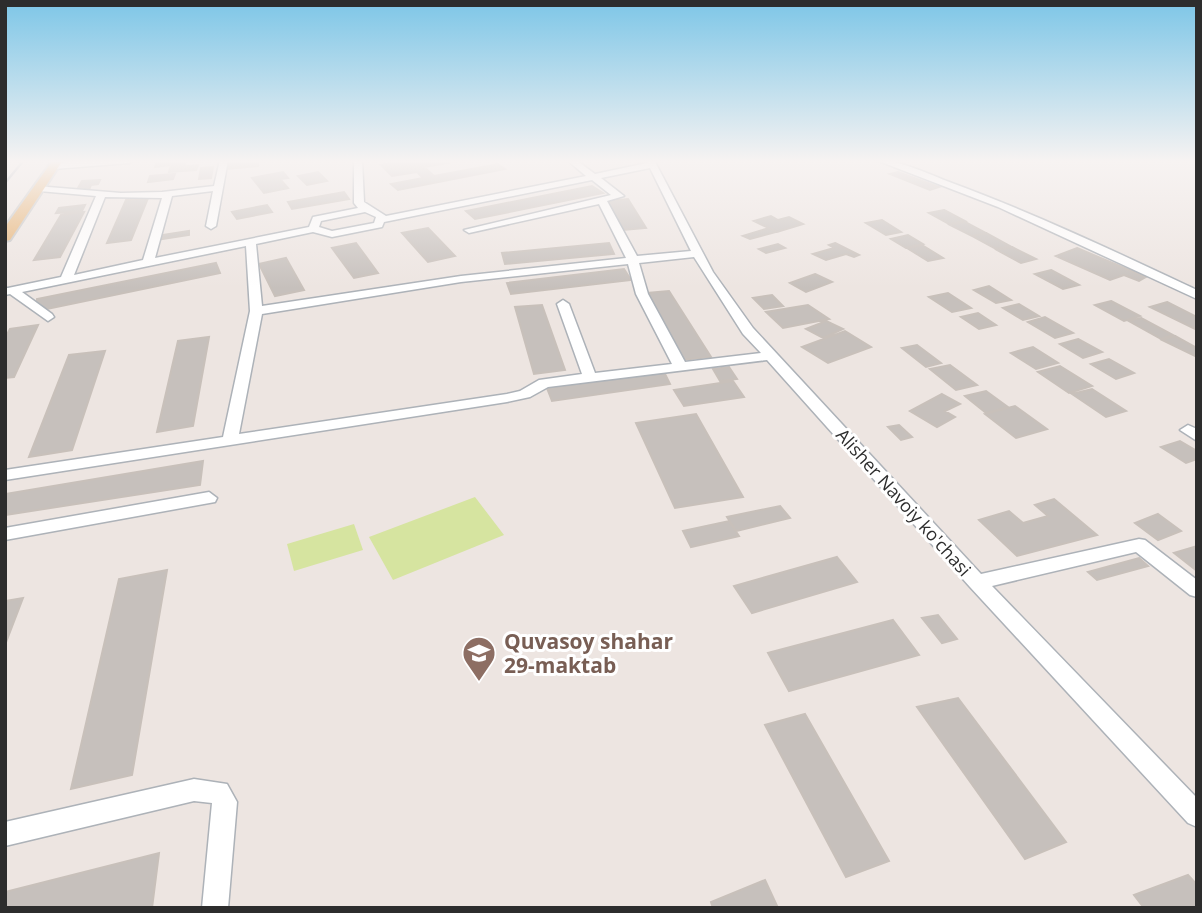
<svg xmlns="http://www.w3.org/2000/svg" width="1202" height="913" font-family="'Open Sans',sans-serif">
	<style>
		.pitch { fill: #d6e4a0 }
		.building { fill: #c6c0bc; stroke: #c8c0ba; stroke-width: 2 }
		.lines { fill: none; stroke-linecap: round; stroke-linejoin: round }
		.minor-casing { stroke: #adb2b8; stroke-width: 3 }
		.major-casing { stroke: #c4c4c4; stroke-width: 4 }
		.minor { fill: #fff; fill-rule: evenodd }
		.major { fill: #e5af6e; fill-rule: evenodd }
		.rail { stroke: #a4aab5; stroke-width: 2.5 }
		.labels { text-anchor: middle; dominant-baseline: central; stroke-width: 6; stroke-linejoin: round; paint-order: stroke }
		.street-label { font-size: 18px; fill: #2d2d2d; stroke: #fff }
		.near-education-label { font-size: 21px; font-weight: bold; fill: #785e54; stroke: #fff; text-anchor: start }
	</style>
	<rect width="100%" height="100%" fill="#ede5e1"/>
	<path class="pitch" d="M475,497l29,38 -111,45 -24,-43z
		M354,524l9,26 -69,21 -7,-27z"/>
	<path class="building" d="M157,160h28v6l13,-1 -2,5 -27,2 2,-7 -16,2z
		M227,160h31v6l-32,3z
		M412,160h33l4,3 -25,4 10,9 64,-12 7,5 -107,21 -7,-6 32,-6 -6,-6 -25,4 -11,-11z
		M213,167l-2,11 -12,1 2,-11z
		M283,172l5,6 -8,1 8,9 -24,5 -12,-15z
		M318,172l9,9 -20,4 -9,-9z
		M898,172l41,15 -9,3 -40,-16z
		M175,174l-2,5 -25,3 2,-6z
		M100,180l-2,4 -7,1 -2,5 -11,-2 4,-7z
		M592,186l11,7 -128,26 -9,-8z
		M344,192l5,7 -57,10 -4,-7z
		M148,198l-17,42 -24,3 19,-43z
		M628,199l18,29 -23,2 -17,-29z
		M85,205l-3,6 -26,2 3,-5z
		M267,205l5,7 -35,7 -5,-7z
		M944,210l21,11 -16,3 -20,-11z
		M84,212l-24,45 -26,3 27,-45z
		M771,216l7,4 11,-3 14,7 -26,8 -23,-11z
		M882,220l19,12 -15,3 -20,-12z
		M965,222l21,11 -14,3 -22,-11z
		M428,228l27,28 -27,6 -26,-29z
		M769,228l7,4 -26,7 -7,-3z
		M189,231v4l-27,4v-4z
		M986,233l24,13 -14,3 -24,-13z
		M908,235l15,9 -17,4 -15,-9z
		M356,243l22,30 -24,5 -22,-30z
		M609,243l5,11 -109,10 -3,-11z
		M835,243l24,12 -5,2 -8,-3 -20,6 -13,-6 21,-6 -5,-3z
		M778,244l7,4 -19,5 -7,-4z
		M922,245l21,13 -15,3 -21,-13z
		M1012,247l24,12 -15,4 -24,-13z
		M1077,248l69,29 -7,4 -15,-6 -14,5 -54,-24z
		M286,258l18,32 -29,6 -16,-32z
		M216,263l4,10 -183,38v-12z
		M624,269l7,11 -120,14 -4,-11z
		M1051,270l28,15 -16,4 -28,-15z
		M815,274l17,8 -26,10 -16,-9z
		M989,286l22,14 -15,3 -22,-13z
		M669,291l42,66 -30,3 -36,-67z
		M948,293l23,15 -19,4 -23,-15z
		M772,295l11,11 -19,3 -11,-11z
		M1111,301l29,15 -16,5 -29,-16z
		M1167,302l30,15v13l-47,-23z
		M1019,304l20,12 -16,4 -20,-12z
		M542,305l23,65 -31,4 -19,-67z
		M808,305l21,14 -46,9 -17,-16z
		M978,313l18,12 -17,4 -18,-12z
		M1045,317l28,16 -18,5 -27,-16z
		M1141,318l32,17 -12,4 -32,-18z
		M826,321l17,8 -20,9 -17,-9z
		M38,325l-24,52 -9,1v-40l5,-9z
		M845,331l26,16 -43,16 -26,-16z
		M1175,336l22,12v9l-35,-17z
		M209,337l-16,89 -36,6 21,-91z
		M1078,339l24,13 -19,6 -23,-14z
		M917,345l24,18 -15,4 -24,-19z
		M1033,347l25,16 -22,6 -25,-16z
		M105,351l-33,99 -43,7 40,-102z
		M1109,359l25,14 -18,6 -25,-15z
		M950,365l27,20 -21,5 -26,-21z
		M1060,366l32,20 -23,7 -31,-21z
		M729,367l8,12 -17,2 -7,-12z
		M664,372l6,12 -118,17 -5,-13z
		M733,381l11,16 -60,9 -10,-16z
		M1092,389l34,22 -20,6 -34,-23z
		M986,391l22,16 -22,6 -21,-17z
		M942,394l18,10 -15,7 10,6 -18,10 -27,-16z
		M1015,406l32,23 -31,9 -31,-24z
		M696,414l47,83 -68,11 -39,-85z
		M899,425l13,12 -11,3 -13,-13z
		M1180,441l17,10v8l-11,4 -25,-16z
		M203,461l-3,24 -195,30v-21z
		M1054,499l43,36 -80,21 -38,-36 30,-9 14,12 25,-7 -13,-11z
		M780,506l10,12 -54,13 -9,-14z
		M1158,514l23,17 -23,9 -23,-17z
		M729,521l10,15 -48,11 -8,-16z
		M1197,546v25l-23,-18z
		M837,557l20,25 -105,31 -18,-27z
		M1139,558l9,8 -51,14 -9,-8z
		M167,570l-35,205 -61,14 48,-210z
		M23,598l-18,47v-44z
		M938,615l19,24 -15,4 -20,-25z
		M893,620l26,35 -130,36 -21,-38z
		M958,698l108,144 -41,17 -108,-152z
		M805,714l84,147 -43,16 -81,-152z
		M159,853l-7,55h-147v-16z
		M1188,875l9,10v23h-53l-10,-13z
		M765,880l13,28h-65l-2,-6z"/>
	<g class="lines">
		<defs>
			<path id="minor" d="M99,160h34l-4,3 -75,6 -4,-3 4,-3z
				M220,160h8l-12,66 -5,3 -5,-3 7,-35 -41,5 -17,62 154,-31 4,-10 45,-9 -4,-5v-43h8l2,42 22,14 200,-40 -19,-16h9l19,14 52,-11 -1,-3h8l59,112 40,56 228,246 158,-35 6,1 52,40v17l-7,-2 -54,-43 -144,34 205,212v29l-9,-4 -218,-236 -203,-227 -219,27 -18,10 -23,5 -502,78v-10l218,-33 27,-126 -4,-65 -224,46 30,22 2,3 -6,4 -38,-27 -5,1v-7h3l53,-11 35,-81 -57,-5 -3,-1v-4l85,7 41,-1 52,-6zM650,168l41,83 -54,5 -30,-55 17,-5 -23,-18zM592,180l19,15 -147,35 5,3 130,-29 27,54 -165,18 -199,30 -6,-62 57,-12 19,5 50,-10 2,-5zM105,197l57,1 -19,62 -69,15zM365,212l11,5 -2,6 -42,8 -13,-4 2,-6zM694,257l49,77 18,19 -76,9 -37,-68 -9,-31zM628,264l8,30 36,70 -77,9 -26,-69 -6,-4 -6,4 25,70 -43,6 -19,11 -13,3 -268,40 23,-120 199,-32z
				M876,160c25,0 52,14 76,23 84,31 164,69 245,107v9l-199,-92z
				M1188,425l9,4v12l-17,-11z
				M209,492l8,6 -2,4 -210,38v-12z
				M194,779l33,5 10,18 -9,106h-26l10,-105 -18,-2 -189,45v-24z"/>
			<path id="major" d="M53,160h10l-53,80 -5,1v-14z"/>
		</defs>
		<use href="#minor" class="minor-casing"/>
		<use href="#major" class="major-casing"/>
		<use href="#minor" class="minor"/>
		<use href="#major" class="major"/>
		<path class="rail" d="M5,183l19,-23"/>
	</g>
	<linearGradient id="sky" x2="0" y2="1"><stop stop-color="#7dc6e7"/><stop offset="0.56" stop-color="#f7f3f2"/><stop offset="1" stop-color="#f7f3f2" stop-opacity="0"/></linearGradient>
	<rect width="1202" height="288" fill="url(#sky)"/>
	<defs>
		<symbol id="school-pin" viewBox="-11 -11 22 30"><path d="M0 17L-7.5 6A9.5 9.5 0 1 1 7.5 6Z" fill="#8d6e63" stroke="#fff"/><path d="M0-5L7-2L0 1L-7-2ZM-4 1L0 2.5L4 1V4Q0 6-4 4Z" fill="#fff"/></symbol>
	</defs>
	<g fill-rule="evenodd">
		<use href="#school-pin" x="460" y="634" width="38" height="52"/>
	</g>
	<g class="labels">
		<g class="street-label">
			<text transform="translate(904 502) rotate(48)">Alisher Navoiy ko'chasi</text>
		</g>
		<g class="near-education-label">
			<text x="504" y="641">Quvasoy shahar<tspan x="504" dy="24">29-maktab</tspan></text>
		</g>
	</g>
	<rect width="1202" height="913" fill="none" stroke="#2d2d2d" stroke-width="14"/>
</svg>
